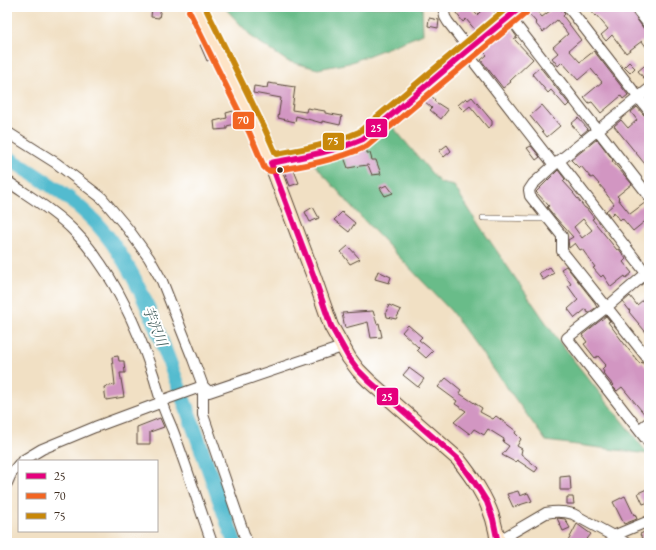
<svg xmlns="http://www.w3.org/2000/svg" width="656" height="550" font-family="'EB Garamond','Noto Serif JP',serif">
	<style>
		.forest { fill: #69bc89; stroke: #527354 }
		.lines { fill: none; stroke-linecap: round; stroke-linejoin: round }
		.river { stroke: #52bbcf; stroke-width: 15 }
		.building { fill: #d296c2; fill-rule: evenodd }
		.lane-casing { stroke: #564537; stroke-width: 6 }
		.street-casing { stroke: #564537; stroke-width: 12 }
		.secondary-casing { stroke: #564537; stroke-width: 16 }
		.lane { stroke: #fff; stroke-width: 5 }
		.street { stroke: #fff; stroke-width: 10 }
		.secondary { stroke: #fee4c6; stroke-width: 14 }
		.bus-1-casing { stroke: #fff; stroke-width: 9 }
		.bus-2-casing { stroke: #fff; stroke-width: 9 }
		.bus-3-casing { stroke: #fff; stroke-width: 9 }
		.bus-1 { stroke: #e5007d; stroke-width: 6 }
		.bus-2 { stroke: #f26522; stroke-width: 6 }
		.bus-3 { stroke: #c88708; stroke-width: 6 }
		.bus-dot { fill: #3b2a1e; stroke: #fff; stroke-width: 1.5 }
		.labels { text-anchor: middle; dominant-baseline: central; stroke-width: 4; stroke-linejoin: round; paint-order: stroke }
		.water-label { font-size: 14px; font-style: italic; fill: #435d5c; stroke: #fff }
		.line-badge { stroke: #fff; stroke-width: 1.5 }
		.badge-label { font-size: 11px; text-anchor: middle; font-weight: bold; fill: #fff }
	</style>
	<rect width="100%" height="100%" fill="#fff"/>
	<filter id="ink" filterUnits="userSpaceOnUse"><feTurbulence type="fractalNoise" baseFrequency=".025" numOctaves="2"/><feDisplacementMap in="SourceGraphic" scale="8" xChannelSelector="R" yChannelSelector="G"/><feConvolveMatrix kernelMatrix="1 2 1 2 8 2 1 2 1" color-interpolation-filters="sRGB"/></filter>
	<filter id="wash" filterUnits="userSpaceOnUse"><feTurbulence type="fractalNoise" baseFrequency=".012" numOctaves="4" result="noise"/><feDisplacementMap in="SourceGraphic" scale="16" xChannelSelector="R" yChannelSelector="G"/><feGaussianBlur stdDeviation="0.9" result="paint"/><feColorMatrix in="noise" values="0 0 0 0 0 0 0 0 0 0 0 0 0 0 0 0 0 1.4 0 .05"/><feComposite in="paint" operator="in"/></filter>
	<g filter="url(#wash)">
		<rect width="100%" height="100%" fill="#f1e0c4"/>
		<path class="forest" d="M224,7h198l1,27 -74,29 -31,6 -31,-8 -34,-23z
			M387,120l53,63 14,3 27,42 79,115 88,111 -102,-13 -95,-130 -90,-94 -56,-63z"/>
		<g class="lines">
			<path class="river" d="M7,157c31,20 64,39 90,67 39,43 58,100 78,153 21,55 40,111 60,166"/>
		</g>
		<g id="blocks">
			<path class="building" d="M152,7h9l-2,11 -8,-1z
				M463,7h7l7,8 8,-8h5l6,7 -20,17 -10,-12 -3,3 -7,-9z
				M555,7h3l7,7 -2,2 18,24 -12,10 11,12 14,-11 34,44 -5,4 -2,-3 -20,17 -9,-11 -3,1 -5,-6 18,-15 -11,-13 -13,11 -16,-18 -4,4 -6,-8 6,-5 -5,-6 15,-13 -11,-14 -14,12 -8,-9 1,-1 -8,-9 6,-5 8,9z
				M588,7h40l16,22 5,2v20l-7,-10 -16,12 -14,-18 -6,6 -5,-6 7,-6 -12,-14 -1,1z
				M429,18l10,2 -1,8 -10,-2z
				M510,27l7,10 -3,2 19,20 -23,22 1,1 -8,6 -22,-28 6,-5 -5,-5z
				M205,44l7,15 -5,2 -7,-16z
				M629,62l6,6 -5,5 -6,-6z
				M649,62v21h-1l-10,-12z
				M540,67l29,37 -3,3 -15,-17 -3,3 -16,-19z
				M268,83l27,4 -3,23 14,2 1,-4 18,3v2l17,3 -2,9 -18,-4v2l-26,-7 -1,6 -17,-4 3,-20 -28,-5 1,-7 13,2z
				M430,94l5,6 -1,1 14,9 -7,9 -11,-9 2,-2 -9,-8z
				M472,97l20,24v4l-4,3 -18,-22 -6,5 -6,-6 8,-7 2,2z
				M542,105l18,21 -13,11 -17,-21z
				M637,107l7,8 5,2v52l-35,-43 7,-6 7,8 9,-8 -6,-8z
				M237,110l6,12 -16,4v3l-12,1 -1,-9 13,-3 -1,-5z
				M578,118l10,11 -7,6 -10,-11z
				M597,139l16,21 -1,1 20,23 -15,12 2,2 -1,1 12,15 16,-12h3v16l-16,13 -11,-13 -2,2 -6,-8 -4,4 -4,-5 8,-7 -10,-13h1l-12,-14 -2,1 -10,-12 -2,2 -8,-8z
				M447,145l4,6 -7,6 -5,-6z
				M531,146l9,11 -4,3 -9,-12z
				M367,148v5h3l2,7h4l5,14 -9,1 -4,-10 -8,1 -12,2 -4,-11z
				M293,168l6,15 -9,3 -6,-15z
				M558,170l7,9 -2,2 11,12h-1l12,15h1l8,10 -2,1 25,31 2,-1 7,10 -3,3 9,11 -6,5 -1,-2 -14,11 -8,-12 -2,2 -8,-9 2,-1 -13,-18 -2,1 -5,-7 -6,5 -1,-8 5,-3 -18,-20 -8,-10 2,-1 -13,-14zM583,219l9,11 -10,8 -8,-11z
				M387,185l6,8 -8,3 -5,-8z
				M313,207l6,11 -9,4 -5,-10z
				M342,212l13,11 -6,9 -15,-12z
				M348,246l12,13 -10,5 -9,-12z
				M566,266l30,38h-1l2,3 -9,6 -2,-4 -11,9 -7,-9 10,-9 -10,-14 3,-2 -10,-15z
				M550,267l4,6 -11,7 -4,-7z
				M378,271l13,6 -2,6 -14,-4z
				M649,295v41l-20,-24 1,-1 -7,-9 7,-6 7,9z
				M389,305l12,5 -5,9 -9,-2 -1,-5z
				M373,311l4,13 2,-1 3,14 -11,1 -3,-16 -23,6 -3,-15z
				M606,316l4,5 -2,1 21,28 11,14 2,-2 7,9v45h-3l-24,-29 -5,4 -5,-5 1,-1 -10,-12 1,-1 -2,-3 4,-4 -8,-9 -3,2 -11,-14 3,-2 -5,-7z
				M408,325l14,12 -3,3 14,11 -7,7 -9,-8 2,-2 -17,-16z
				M118,356l1,5h5l1,12h-5l4,24 -18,3 -2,-13 11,-2 -3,-28z
				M409,368l15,11 -6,8 -15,-12z
				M446,378l15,12 -2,3 23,15 -2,4 13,7 3,-3 20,15 -1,2 6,6 -4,7 5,3 -1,5 17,14 -3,4 -18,-12 -2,2 -13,-7 7,-9 -6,-4 1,-3 -16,-10 -4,6 -10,-6 -4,5 -16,-12 12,-11 -11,-7 2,-3 -19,-14z
				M160,418l4,9 -14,5v12h-13v-17z
				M570,476l1,14h-11v-13z
				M649,488v14l-6,2 -5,-11z
				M518,491l2,5 8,-3 4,8 -19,6 -6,-13z
				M625,496l9,19 1,-1 2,5 -13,5 -11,-22z
				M567,497h6l1,7h-7z
				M557,518l8,1 5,9 -7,3z
				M577,524l14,10 -7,9h-17z
				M649,530v13h-5l-4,-9z"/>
		</g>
	</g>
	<g filter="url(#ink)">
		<use href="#blocks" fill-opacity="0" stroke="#564537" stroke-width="1"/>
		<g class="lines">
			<defs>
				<path id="lane" d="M483,218l65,1"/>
				<path id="street" d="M443,7l2,10 3,5 21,27
					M502,7l147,189
					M568,7l81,104
					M635,7l14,18
					M466,52l88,113
					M649,89l-95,76 -21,19 -4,6 1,6 32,40v15l87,109
					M7,132l49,31 46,35 26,31 21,29 13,23 31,78 10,27v29l44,128
					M559,161l90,116
					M7,181c23,16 49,31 68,51 37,38 61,92 78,142 3,9 5,18 8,26 3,11 8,21 12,31 14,37 26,75 39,112
					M649,271l-42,36 -40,31 82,105
					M203,386l6,6 133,-45
					M639,430l10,-8
					M22,461l20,-12 53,-22 62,-23 4,-3 42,-15
					M7,483l4,-9 8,-10
					M613,536l36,-15
					M498,541l48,-28c10,-2 17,-2 27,1l53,29"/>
				<path id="secondary" d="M196,7l61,124 14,32 43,114 17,49 18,32 9,12 11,11 89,78c14,18 28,37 35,60 2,7 4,16 5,24
					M271,163c31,-6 63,-10 92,-24l103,-87 55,-45"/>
			</defs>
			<use href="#lane" class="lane-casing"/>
			<use href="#street" class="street-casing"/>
			<use href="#secondary" class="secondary-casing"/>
			<use href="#lane" class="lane"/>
			<use href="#street" class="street"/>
			<use href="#secondary" class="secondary"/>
			<defs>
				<path id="bus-1" d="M498,543l-5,-24 -6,-17 -14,-22 -15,-21 -89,-78 -11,-11 -9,-12 -18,-32 -17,-49 -43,-114c31,-6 62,-11 92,-24l103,-87 55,-45"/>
				<path id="bus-2" d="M189,11l61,123 14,33 3,3 4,1c33,-5 66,-11 96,-25l159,-133"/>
				<path id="bus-3" d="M205,7l59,120 12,27c28,-5 56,-10 83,-22l149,-125"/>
			</defs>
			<use href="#bus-1" class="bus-1-casing"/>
			<use href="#bus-2" class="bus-2-casing"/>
			<use href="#bus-3" class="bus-3-casing"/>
			<use href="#bus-1" class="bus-1"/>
			<use href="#bus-2" class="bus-2"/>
			<use href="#bus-3" class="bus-3"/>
		</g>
	</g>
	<circle class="bus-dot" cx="280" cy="170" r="3.5"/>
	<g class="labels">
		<g class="water-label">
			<text transform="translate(155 326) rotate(68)">芋沢川</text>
		</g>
	</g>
	<g class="line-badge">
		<rect x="232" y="111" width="23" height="19" rx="4" fill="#f26522"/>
		<rect x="365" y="118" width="23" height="20" rx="4" fill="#e5007d"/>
		<rect x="322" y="132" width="23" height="19" rx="4" fill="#c88708"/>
		<rect x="376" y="387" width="23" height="19" rx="4" fill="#e5007d"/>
	</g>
	<g class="badge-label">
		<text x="243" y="124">70</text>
		<text x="376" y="132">25</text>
		<text x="333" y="145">75</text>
		<text x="387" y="401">25</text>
	</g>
	<rect width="656" height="550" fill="none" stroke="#fff" stroke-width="24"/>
	<rect x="18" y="460" width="140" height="72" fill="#ffffff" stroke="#b1aaa5"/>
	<rect x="26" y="473" width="20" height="6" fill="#e5007d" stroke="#b1aaa5"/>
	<text x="54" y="480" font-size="12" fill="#3b2a1e">25</text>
	<rect x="26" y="493" width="20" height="6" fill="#f26522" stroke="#b1aaa5"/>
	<text x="54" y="500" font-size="12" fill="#3b2a1e">70</text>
	<rect x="26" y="513" width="20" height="6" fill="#c88708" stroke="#b1aaa5"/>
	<text x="54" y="520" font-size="12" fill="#3b2a1e">75</text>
</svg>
